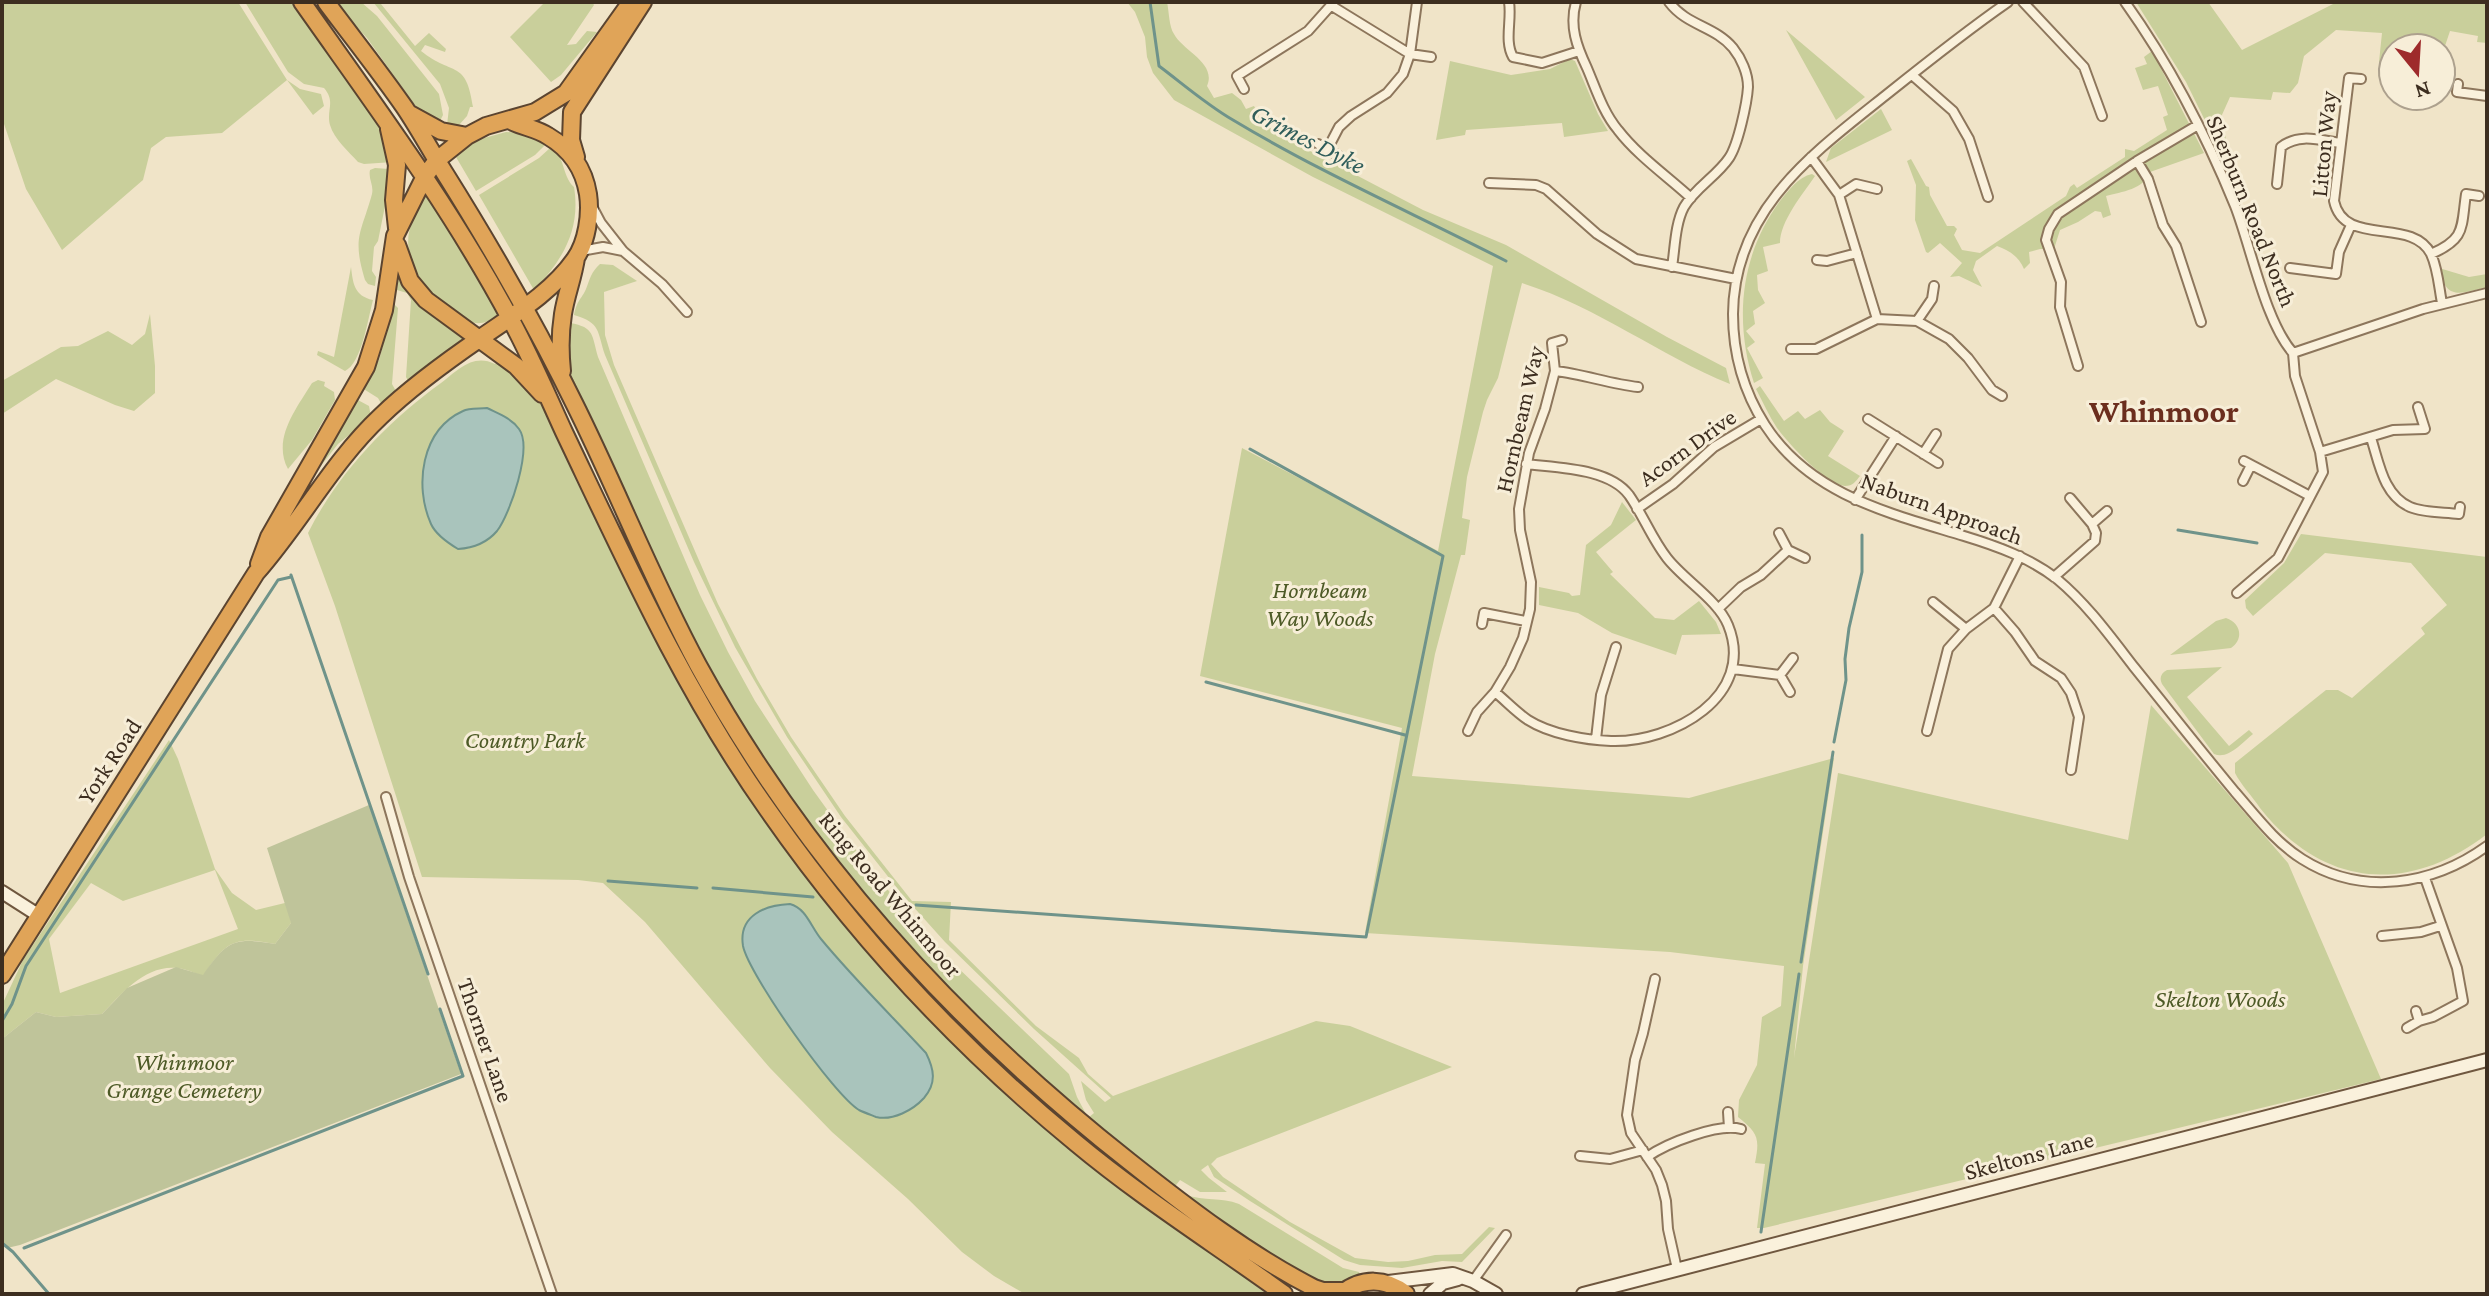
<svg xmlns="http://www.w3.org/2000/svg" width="2489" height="1296" font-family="'Crimson Pro',serif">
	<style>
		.green { fill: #c9cf9b; fill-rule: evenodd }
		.cemetery { fill: #bfc49a }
		.water { fill: #a9c4bc; stroke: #6f938a; stroke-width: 2 }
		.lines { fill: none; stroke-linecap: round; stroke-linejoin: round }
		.stream { stroke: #6f938a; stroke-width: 3 }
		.street-casing { stroke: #8d765c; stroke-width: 12 }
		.secondary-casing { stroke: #6f573f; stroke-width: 16 }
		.highway-casing { stroke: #5b4430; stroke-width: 20 }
		.street { stroke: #faf1dc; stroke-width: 8 }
		.secondary { stroke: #faf1dc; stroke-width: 12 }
		.highway { stroke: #e0a458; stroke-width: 16 }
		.labels { text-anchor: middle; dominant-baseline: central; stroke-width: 6; stroke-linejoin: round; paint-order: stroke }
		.street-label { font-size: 24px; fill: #3d2e20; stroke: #f7eed8 }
		.park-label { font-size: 24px; font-style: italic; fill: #4d5a26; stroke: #f7eed8 }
		.water-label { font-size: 26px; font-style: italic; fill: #2f5d5a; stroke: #f7eed8 }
		.district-label { font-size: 32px; font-weight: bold; fill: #6b2e1e; stroke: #f7eed8 }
	</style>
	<rect width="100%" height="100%" fill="#f0e4c8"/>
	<path class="green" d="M2,2h236l49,78 13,9 21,5 3,12 -11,9 -26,-35 -65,53 -56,4 -15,11 -8,32 -81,70 -36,-61 -24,-71z
		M245,2h50l88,121 10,39 -29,2 -6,-2c-9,-10 -24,-23 -28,-37 -4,-15 6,-23 -6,-37l-20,-4 -16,-12z
		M333,2h28l16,14 62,78 4,21 -5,10 -16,-10 -55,-77z
		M373,2l8,2 34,42 14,-13 17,16 -1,3 -20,-7 -4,6c33,26 45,8 52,56h-3l-3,9 -8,9h-12l2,-17 -9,-24z
		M545,2h47l2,3 -27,40 9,-1 11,-13 10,1 -36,43 -10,7 -41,-45z
		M1127,2h40c2,9 2,25 7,32 9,17 43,29 33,52l7,12 18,-5 9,7 5,9 8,-3 9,17 26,17 134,70 83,35 161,92 59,31 4,16c-71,-29 -134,-78 -208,-101l-24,95 -11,22 -4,12 -16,65 -5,41 8,2 -5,35h-4l-26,99 -23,122 277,22 145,-40 -31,208 -9,92 44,-285 290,67 23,-135 137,158 93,216 -617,149h-7l8,-64 -10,-1c5,-25 3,-30 -17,-46l1,-17 18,-35 5,-48 19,-11 3,-40 -114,-14 -305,-19 37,-205 -202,-52 42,-228 196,103 55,-285 -180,-89 -139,-77 -21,-27 -6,-16 -2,-20 -10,-25z
		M2136,2h72l34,48 95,-48h150v41l-10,-1 1,-6 -28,-5 -6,18 -26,-7 -2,6h-23v23l-4,-1 1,-3 -5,-1v-3l-6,-1 3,-29 -46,-3 -32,26 -6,27 -8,10 -17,-1 -2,8 -41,-3 -9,20 8,35 -7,3 -36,-73z
		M1786,30l79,67 -29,23z
		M2152,51l52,102 -54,19c-5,17 -29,20 -44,24l5,19 -8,3 -2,-6 -6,-1 -17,11 -18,8 -6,19h-14l-11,3 1,11 -6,6c-5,-12 -15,-19 -27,-23l-21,15 -3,9 9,17 -23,-11 -9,1 12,-14 -22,-20 -12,10 -2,-1 -11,-32 1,-35 -9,-24 4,-2 15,27 3,1 1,8 17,31h7l3,3 -3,6 8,15 18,3 86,-57 4,-9 4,-3 3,4 48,-31v-8l9,2 33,-21 -4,-13 5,-2 -10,-29 -15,4 -8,-22 12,-4 -3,-7z
		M1570,59l5,2 23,53 10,17 -44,6 -2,-14 -96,7 -1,5 -29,5 14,-79 61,14 39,-6z
		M1881,109l11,21 -66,32 5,-14z
		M506,132l17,1 21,9 1,3 -10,10 -59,36 -20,-34 21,-17z
		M550,148c16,7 11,27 24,39 7,42 -11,73 -40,103l-55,-95 60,-37z
		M375,168l14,1v17l-11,55 -4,6 -2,24 4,6 -1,9 -7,-2 -3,-4c-13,-43 -4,-46 7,-86 2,-9 -4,-15 -2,-24z
		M1812,174l3,2c-12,18 -35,45 -35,67l-17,4 5,24 -11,4 1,15 7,13 -12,8 2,13 -9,7 9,11 -8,6 16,30 -9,5c-20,-62 -14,-128 26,-182 9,-11 18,-24 32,-27z
		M427,192l73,122c-23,18 -35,6 -57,-6 -3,-11 -11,-17 -22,-21 -18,-43 -18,-54 6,-95z
		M600,264l13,1 24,16 -33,11 1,43 9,30 104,239 39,75 34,58 54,79 67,85 39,1 -2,38 87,86 43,32 9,16 25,22 203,-75 34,5 102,41 -235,91 -6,6 12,13 67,45 65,36 33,4 20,-1 27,-6 27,-1 27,-27 6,1 -33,34 -20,-1 -40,7 -42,-3 -16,-5 -94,-59 -36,-24 -6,-12 -7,5 8,8 18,14h-27l-20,-12 -25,32 112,82h-242l-31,-18 -32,-24 -54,-53 -76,-67 -62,-64 -125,-146 -42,-39 -25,-3 -156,-3 -87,-271 -27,-73c30,-60 80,-112 133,-150 17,-13 32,-30 54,-19l4,-4 40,39 31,67 29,50 216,367 250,257 23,-21 -33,-27 -139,-134 -100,-121 -66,-98 -68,-118 -113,-246 -4,-53c29,5 26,9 33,35l102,238 28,57 27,49 58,89 49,68 39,48 52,57 116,111 8,23 11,21 6,-5 -8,-13 -5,-19 24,21 6,-4 -77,-69 -89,-87 -44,-49 -60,-76 -54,-80 -52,-90 -41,-85 -89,-207c-8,-24 -4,-32 -31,-40 3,-15 7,-15 12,-26 4,-10 5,-17 14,-25z
		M351,267c2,16 3,29 22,33 -5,18 -11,63 -28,71l-28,-16 1,-4 16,6z
		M2439,268l30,9 18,-3v13c-26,6 -41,15 -48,-19z
		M400,276c15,30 40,44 67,62l-58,45 -3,-6 5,-77 -4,-7 -10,-3 1,-14z
		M394,304l4,4 -6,76 5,9 -15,12 -4,-7 -16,-10 17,-28z
		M150,314l5,52v27l-21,18 -19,-6 -59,-26 -54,35v-33l59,-34 17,-1 30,-15 24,14 13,-11z
		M318,380l7,2 -1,4 10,6 1,8 -23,40 -24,29c-16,-30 8,-60 24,-86z
		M1760,386l24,35 14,-10 7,8 15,-9 10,12 14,9 -16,25 32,20c-4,5 -7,10 -15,10 -20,-2 -56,-42 -68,-58 -8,-12 -14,-26 -21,-39z
		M356,399l13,7 2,11 -33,27 -29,37z
		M1622,502l14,18 -40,32 17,20 -3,2 45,44 19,2 25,-19 17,21 5,12 -39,1 -6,20 -64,-22 -34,-20 -39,-8v-18l30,6 3,3 8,-1 6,-50 25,-20z
		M2301,534l186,23v277c-79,61 -164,54 -227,-26 -8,-12 -19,-23 -25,-35v-10l91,-73h12l14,8 73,-64 -4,-6 26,-23 -36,-42 -86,-10 -72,63 -7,-8 -1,-8 39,-37z
		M2226,618c15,5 18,21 5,30l-61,7 46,-34z
		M2222,667l-35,30 42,49 20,-16 4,4c-11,9 -25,26 -39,20l-52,-70c-3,-6 -1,-11 5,-14z
		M169,740l9,19 37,110 17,24 24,17 33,-8 2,21 -16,21c-41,-8 -49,-3 -72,32 -8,-3 -17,-7 -25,-8 -32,-4 -56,25 -76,46l-46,3 -20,-5 -34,27v-34l21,-45zM215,870l23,59 -178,64 -11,-54 42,-56 32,18z
		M1186,1195c18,6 35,2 53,9l104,64 16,4 1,3 -24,9 -17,-1 -31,-15 -103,-71z"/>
	<path class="cemetery" d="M369,805l92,269 -441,171 -13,3 -5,-5v-204l34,-27 20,5 46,-3 25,-26 49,-21 27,8c24,-34 30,-38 72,-31l16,-21 -24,-75z"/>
	<path class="water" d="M487,408c12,6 24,10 32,21 14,19 -9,85 -22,102 -11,13 -24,17 -39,18 -10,-6 -22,-14 -27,-25 -17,-38 -10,-94 32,-113 6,-3 17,-2 24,-3z
		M790,904c16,4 21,23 31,35 33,40 70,76 105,114 8,16 11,30 -2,45 -11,12 -31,23 -48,19 -5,-2 -13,-5 -17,-7 -25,-15 -110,-135 -116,-164 -5,-31 23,-41 47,-42z"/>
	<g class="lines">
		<path class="stream" d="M1150,2l9,64c24,18 48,39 74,54 88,53 182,94 273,141
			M2178,530l79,13
			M291,575l137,399
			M1206,682l199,53
			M1834,742l12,-62 -1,-21 4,-31 13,-56v-37
			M608,881l89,7
			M713,888l100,9
			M916,905l450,32 77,-381 -193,-107
			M1801,962l32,-210
			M2,1021l10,-17 14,-38 252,-386 13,-3
			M1761,1232l38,-258
			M2,1243l11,9 36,42
			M24,1248l439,-172 -23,-67"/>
		<defs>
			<path id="street" d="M1417,2l-7,52 21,3
				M1509,2c3,18 -5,39 4,55l29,6 37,-12
				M1576,2c-7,24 1,45 11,66 9,21 16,44 31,62 20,26 49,46 73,68
				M1669,2c18,24 46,24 64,46 8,10 15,25 15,39 -1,16 -10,58 -19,71 -12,18 -34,30 -45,49 -9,17 -9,41 -12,60
				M2008,2c-42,29 -82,61 -122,93 -74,59 -152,115 -153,219 0,39 11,78 32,111 45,70 124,88 199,111 33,10 66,22 93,43 30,25 53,57 77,88 34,42 67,84 101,125 21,24 40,50 67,67 60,38 131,26 185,-13
				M2023,2l61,65 18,49
				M2125,2c45,63 81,133 110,204 16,41 30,115 58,147
				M1912,75l41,36 16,28 19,58
				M2361,79l-12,-1 -15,123c10,47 78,15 97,53 7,15 8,34 11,49
				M2458,84l-1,8 30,4
				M1244,89l-7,-13 71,-45 25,-28
				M1318,144l21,12
				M1327,150l12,-23 12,-11 36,-23 16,-19 7,-20 -78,-48
				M1811,157l28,38 38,124
				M2137,161l11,18 15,46 13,21 25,76
				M1489,183l47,2 10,4 51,45 39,25 100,20
				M2277,184l4,-37c18,-14 38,-7 59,-4
				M1839,195l17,-11 21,5
				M592,206l9,17 22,28 39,33 25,28
				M581,251l22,-4 20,4
				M2431,254c35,-15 30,-26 35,-60l13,2
				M1817,260l10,1 30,-8
				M2290,268l46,6 3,-22 12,-27
				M1917,321l15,-22 2,-13
				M1791,349h25l61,-30 40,2 32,18 19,19 24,32 10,6
				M2293,353l130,-44 64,-16
				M2078,366l-18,-59 1,-25 -15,-42 3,-11 9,-15 79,-53 61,-36
				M1555,371c28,3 55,13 83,16
				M1868,419l70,44
				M2371,438c8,24 12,57 39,69 14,6 34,5 49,7l1,-7
				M2320,452l73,-22 32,-1 -7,-22
				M1923,454l13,-20
				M2244,461l66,35
				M2243,481l8,-16
				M2070,498l22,26 15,-13
				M1855,500l41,-64
				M1637,509l36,-25 41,-37 47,-28
				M1779,533l9,17 17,8
				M2054,577l41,-36 1,-8 -4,-9
				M2237,593l41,-35 45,-86 -3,-20 -25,-76 -2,-23
				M1933,602l33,27
				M1994,608l21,24 20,29 26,17 10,15 8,24 -8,53
				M1718,609l23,-22 20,-12 27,-25
				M1482,624l2,-11 42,8
				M1733,669l47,6 10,17
				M1780,675l13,-17
				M1495,692c11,9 21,20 33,28 22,14 57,20 83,21 61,2 146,-45 117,-116 -10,-25 -44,-45 -61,-67 -15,-19 -24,-43 -38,-63 -20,-27 -71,-27 -103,-31
				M1468,731l9,-19 18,-20 15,-25 13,-29 7,-29 1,-27 -11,-52 -1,-21 10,-56 16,-44 10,-38 -3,-28 10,-3
				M1927,731l21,-82 18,-20 28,-21 26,-52
				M1596,739l5,-44 15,-48
				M386,797l23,80 143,417
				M2382,936l39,-4 19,-6
				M1655,979l-12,54 -8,27 -8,55 4,18 25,37 6,15 4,16 2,28 9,40
				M2419,1021l14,-4 30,-16 -6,-33 -32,-90
				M2407,1028l12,-7 -3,-10
				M1728,1112l1,16
				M1580,1156l30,3 33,-9
				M1647,1157c20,-14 71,-34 94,-28
				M1473,1281l33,-46"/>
			<path id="secondary" d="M2,892l36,23
				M1388,1282l65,-8 20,7 23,13
				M1430,1294l13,-11 15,-4
				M1583,1294l904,-234"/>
			<path id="highway" d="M302,2c74,105 148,204 209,318 20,37 36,75 53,112 62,130 121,261 204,378 87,125 191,237 308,333 66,55 139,101 208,151
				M326,2c26,35 54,70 79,106 14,21 26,43 39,64 47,75 91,151 130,231 43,86 78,177 124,262 107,195 258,360 432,497 58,46 118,92 184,126l9,3h22
				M410,114l31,17 26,5
				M389,129l8,36 -3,35 3,28
				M576,157l-5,-17 1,-28 71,-110
				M397,245l13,36 16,19 90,66 26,28
				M562,371c-2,-19 -2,-38 1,-57 3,-19 10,-36 13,-56
				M259,564l10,-27 97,-170 18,-57 11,-74 30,-60 12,-16 30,-24 19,-10 49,-14 31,-19 65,-91
				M2,975l254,-402c45,-51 76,-111 125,-157 31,-30 66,-55 101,-79 33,-23 70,-45 93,-78 12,-17 16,-45 13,-65 -4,-25 -18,-45 -40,-58 -12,-8 -26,-9 -39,-16
				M1341,1294c21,-17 45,-16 65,0"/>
		</defs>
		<use href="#street" class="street-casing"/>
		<use href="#secondary" class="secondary-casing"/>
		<use href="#highway" class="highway-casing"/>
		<use href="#street" class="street"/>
		<use href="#secondary" class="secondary"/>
		<use href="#highway" class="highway"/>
	</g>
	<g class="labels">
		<g class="street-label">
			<text transform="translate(2323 144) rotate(-85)">Litton Way</text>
			<text transform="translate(2252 211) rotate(68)">Sherburn Road North</text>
			<text transform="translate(1519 419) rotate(-77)">Hornbeam Way</text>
			<text transform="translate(1687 447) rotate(-36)">Acorn Drive</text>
			<text transform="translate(1942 508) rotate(20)">Naburn Approach</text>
			<text transform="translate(109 761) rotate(-57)">York Road</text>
			<text transform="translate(891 894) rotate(50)">Ring Road Whinmoor</text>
			<text transform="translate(486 1040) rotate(71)">Thorner Lane</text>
			<text transform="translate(2029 1155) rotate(-15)">Skeltons Lane</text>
		</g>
		<g class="park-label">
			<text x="1320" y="589">Hornbeam<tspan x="1320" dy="28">Way Woods</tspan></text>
			<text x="525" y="739">Country Park</text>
			<text x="2220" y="998">Skelton Woods</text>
			<text x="184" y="1061">Whinmoor<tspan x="184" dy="28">Grange Cemetery</tspan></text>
		</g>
		<g class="water-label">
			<text transform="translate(1308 139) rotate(27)">Grimes Dyke</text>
		</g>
		<g class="district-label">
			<text x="2164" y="411">Whinmoor</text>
		</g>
	</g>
	<rect width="2489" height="1296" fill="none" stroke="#3d2e20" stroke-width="8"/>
	<g transform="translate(2417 72) rotate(162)"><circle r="38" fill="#f7eed8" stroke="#ada18e" stroke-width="2"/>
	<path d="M0-6L14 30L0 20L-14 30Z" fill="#9e2a2b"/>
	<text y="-12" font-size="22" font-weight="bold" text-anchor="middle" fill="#3d2e20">N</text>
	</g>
</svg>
